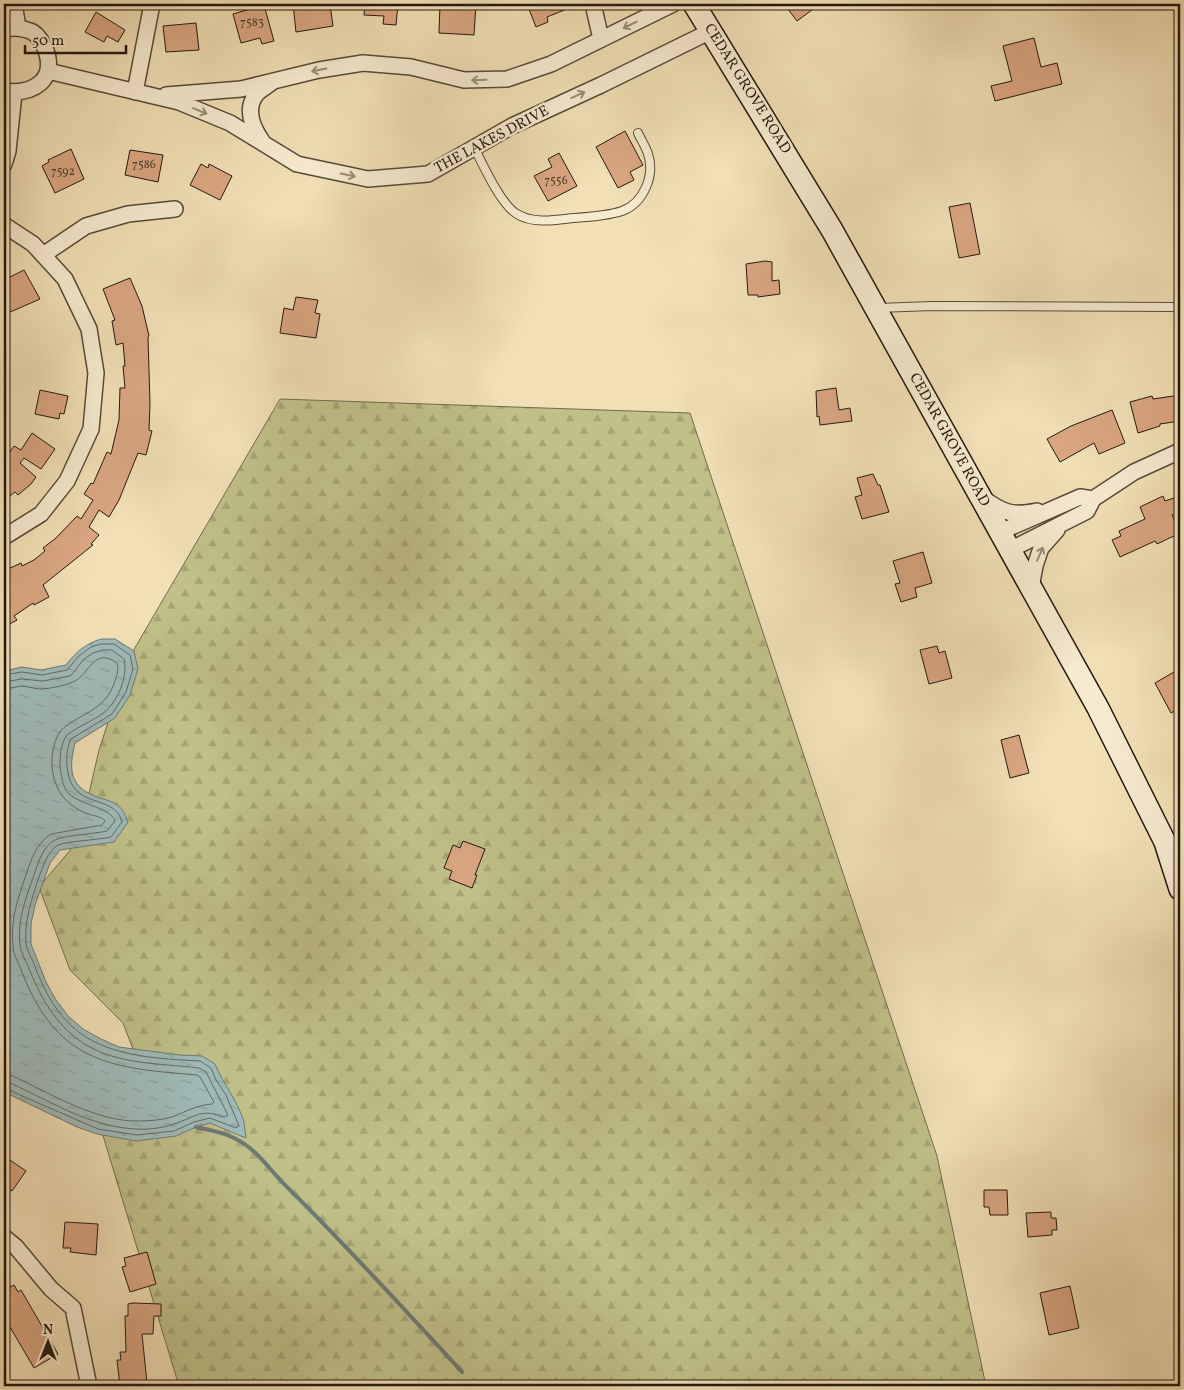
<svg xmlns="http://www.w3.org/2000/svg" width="1184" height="1390" font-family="Vollkorn,serif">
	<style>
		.forest { fill: url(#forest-firs); stroke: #726c4c }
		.water { fill: url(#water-ripples); stroke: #6e7975 }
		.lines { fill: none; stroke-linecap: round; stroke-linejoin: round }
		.shore { stroke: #626964; stroke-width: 1 }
		.stream { stroke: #6e7975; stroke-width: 4 }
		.building { fill: #d9a681; stroke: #251810 }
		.service-casing { stroke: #584a39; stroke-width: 10 }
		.minor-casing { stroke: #584a39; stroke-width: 18 }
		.secondary-casing { stroke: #251810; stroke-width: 24 }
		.service { stroke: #f6eacf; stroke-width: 8 }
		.minor { stroke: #f6eacf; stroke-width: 15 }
		.secondary { stroke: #f6eacf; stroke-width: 21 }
		.oneway { stroke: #988c79 }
		.labels { text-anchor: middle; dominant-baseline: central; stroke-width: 5; stroke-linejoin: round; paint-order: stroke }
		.number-label { font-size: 12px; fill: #523c2c }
		.street-label { font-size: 15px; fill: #251810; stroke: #f6eacf }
	</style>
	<defs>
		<pattern id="forest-firs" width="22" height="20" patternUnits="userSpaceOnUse" patternTransform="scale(1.25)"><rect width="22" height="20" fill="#c0c089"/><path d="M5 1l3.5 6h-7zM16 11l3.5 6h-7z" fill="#a5a475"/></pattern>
		<pattern id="water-ripples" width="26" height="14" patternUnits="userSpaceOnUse" patternTransform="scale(1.25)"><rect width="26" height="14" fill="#9fbab8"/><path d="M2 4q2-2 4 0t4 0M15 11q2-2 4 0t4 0" fill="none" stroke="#899f9d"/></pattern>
	</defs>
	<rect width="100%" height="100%" fill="#f1dfb5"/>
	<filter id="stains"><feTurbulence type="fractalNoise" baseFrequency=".004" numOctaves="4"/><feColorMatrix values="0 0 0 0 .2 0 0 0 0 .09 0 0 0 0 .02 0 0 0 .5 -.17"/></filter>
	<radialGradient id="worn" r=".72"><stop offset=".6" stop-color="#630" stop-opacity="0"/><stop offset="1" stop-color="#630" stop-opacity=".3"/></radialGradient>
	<path class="forest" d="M280,399l410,14 247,743 49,230h-807l-78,-257 45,-46 -23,-60 -53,-53 -31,-83 39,-46 21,-91 30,-92z"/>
	<path class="water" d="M101,639h14l19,12 4,18 -8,26 -15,23 -40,25c-7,28 -5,45 25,55 8,2 19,6 23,13 2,3 3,7 5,11l-14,20 -54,8 -10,13 -15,42 -4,19v20l15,38 10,18 12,16 15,13 18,10 18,8 61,8 22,1 13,8c8,20 23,37 29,58 1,5 1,11 2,16l-36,-15 -14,4 -20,9 -40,5 -39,-7 -20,-7 -73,-35v-421l18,-4 19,3 25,-5c10,-13 19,-21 35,-26z"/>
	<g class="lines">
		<path class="shore" d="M4,675l18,-3 20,3 25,-5 12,-14 12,-9 10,-3h13l16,11 3,14 -7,23 -14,22 -41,25c-4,8 -5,18 -4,27 3,46 48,26 55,56l-11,15c-14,3 -42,4 -53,8 -10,5 -15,22 -19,32 -7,22 -15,43 -13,67 1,6 4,12 7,17 10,28 23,54 47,72 32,24 82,26 120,28l11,7 5,12 10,15 13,31 -3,2 -26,-10 -16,4 -20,9 -37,4 -39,-6 -94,-41
			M4,682l18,-3 21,2 27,-5 4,-4 9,-12 10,-7 9,-3h10l12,9c4,16 -5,39 -17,51 -9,9 -29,16 -40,25 -6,8 -7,20 -7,30 1,9 2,22 9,29 11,10 43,15 46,27l-8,10c-13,3 -42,4 -52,9 -12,6 -17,23 -21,35 -8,22 -17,46 -14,70 1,7 5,15 8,21 11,28 24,53 48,72 34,27 82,25 123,30l7,4 22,43 -3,2c-25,-9 -29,0 -51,7 -11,4 -27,6 -38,5 -46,-2 -86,-28 -126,-46l-6,-1
			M4,689c6,0 13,-3 19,-3 5,1 11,2 16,3 9,0 25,-3 34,-7 17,-7 20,-36 44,-19 2,6 0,12 -2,18 -7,22 -22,29 -40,39 -5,4 -11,6 -15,12 -5,6 -7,18 -8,25 -1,28 10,47 36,57 6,2 13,2 17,7l-3,4 -51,9c-14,9 -20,25 -25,41 -8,23 -16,46 -13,70 0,8 4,15 7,22 11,29 26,59 53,78 35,25 82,26 124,30l3,2 14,25 -2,2c-15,1 -27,8 -40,13 -10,3 -24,4 -34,4 -41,1 -89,-28 -125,-45l-9,-2"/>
		<path class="stream" d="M196,1127c12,3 28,5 40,12 22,11 35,33 52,49 60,59 117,122 174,184"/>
	</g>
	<path class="building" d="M293,4h37l3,22 -37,6z
		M365,4h33l-2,21 -13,-1 1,-8 -20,-1z
		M440,4h36l-2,31 -35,-2z
		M527,4h52l-32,13 1,5 -12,5z
		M784,4h36l-23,17z
		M264,5l10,36 -12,3 -2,-6 -19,5 -8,-29z
		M96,12l29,18 -7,12 -11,-6 -3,6 -19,-10z
		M196,23l3,27 -33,2 -3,-26z
		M1034,38l7,29 16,-4 5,21 -67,17 -4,-15 21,-5 -9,-35z
		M625,131l18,34 -13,7 4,8 -16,8 -22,-41z
		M71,149l13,30 -29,14 -13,-27 7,-4 -1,-2z
		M130,150l33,5 -5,27 -33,-7z
		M559,153l18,33 -29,15 -14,-25 18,-9 -4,-8z
		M201,164l7,4 1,-4 23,12 -12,24 -30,-15z
		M970,203l10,51 -21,4 -10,-51z
		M765,261l7,1v19l7,-1 1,14 -22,3v-2h-10l-2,-31z
		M24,270l16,29 -32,14 -4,-8v-25z
		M130,278l12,28 7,30 -1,1 2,67 -1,26 3,1 -6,24 -8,-2 -19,47 -10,17 -10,-7 -10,17 10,8 -8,9 2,1 -50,40 6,12 -15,8 -1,-2 -19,13 3,4 -13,7v-56l17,-8 1,3 12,-6 11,-9 -2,-3 13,-10 21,-22 4,3 12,-19 -9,-6 7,-11 2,1 14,-32 4,2 8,-34 1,-32h5l-2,-22h2l-2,-23 -7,2 -4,-24 3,-1 -12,-31z
		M296,297l22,3 -3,13 5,1 -4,24 -36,-5 4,-25 9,2z
		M836,388l3,22 11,-2 2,13 -32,4 -1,-9 -2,1 -1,-26z
		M40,390l28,6 -4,18 -4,-1 -1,6 -24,-5z
		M1180,395v26l-20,3v2l-22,7 -8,-31 22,-6 1,3z
		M1112,410l13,33 -26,11 -5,-11 -34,19 -13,-23 24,-13z
		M32,433l23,16 -14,20 -17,-11 -4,5 16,14 -5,7 -13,11 -3,-3 -5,4 -6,-7v-29l10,-14 7,4z
		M873,474l5,11h2l9,27 -27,7 -7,-22 7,-2 -5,-17z
		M1163,496l2,5 15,-5v17l-8,2 8,18 -23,11 -2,-3 -35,16 -8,-17 9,-4 -2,-5 26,-12 -5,-12z
		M923,552l9,31 -17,5 2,9 -16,5 -6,-18 5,-1 -7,-22z
		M937,646l2,7 6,-2 7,27 -23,6 -9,-34z
		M1174,672l2,5 4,-3v34l-9,5 -16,-30z
		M1019,735l10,38 -19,5 -9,-38z
		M463,841l22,8 -10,26h2l-5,13 -23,-9 3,-8 -8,-3 9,-23 7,3z
		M4,1156l22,15 -14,20 -8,-5z
		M984,1190h23l1,25h-18l-1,-8h-5z
		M1051,1212v6h5l1,12h-5v5l-24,2 -2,-24z
		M65,1222l33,2 -2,31 -26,-3 1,-4h-8z
		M147,1252l9,32 -26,8 -8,-25 4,-1 -2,-8z
		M14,1285l4,7 3,-2 37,64 -24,14 -24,-41 -6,3v-40z
		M1070,1286l9,42 -30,7 -9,-42z
		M133,1303l28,1v12h-7l-1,18h-11l5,49 -27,3 -3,-26h4l-1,-8h6l-1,-36h3v-12z"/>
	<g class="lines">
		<defs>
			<path id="service" d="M474,147c9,18 27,58 43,67 16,10 38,6 56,4 16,-1 34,-2 49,-7 22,-8 33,-36 26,-57 -2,-7 -7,-14 -10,-21
				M878,308l54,-2 248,1"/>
			<path id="minor" d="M14,4l4,23
				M593,4l8,35
				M4,29c9,-1 17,-2 26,2 7,2 12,11 15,17 13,32 -12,47 -41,43
				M48,71l131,31 51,21 67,41 71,15 60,-5 84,-48 89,-41 110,-54
				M135,92l17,-88
				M166,95l75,-6 78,-19 44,-7 48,4 53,13 43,-1 44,-15 122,-60
				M262,141c-9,-13 -17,-30 -7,-45 3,-5 11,-9 16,-13
				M4,164l4,-13 6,-58
				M4,225l29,19 32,35 24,50 7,44 -5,56 -24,52 -26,33 -37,23
				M43,255l43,-29 42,-12 47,-5
				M984,499c20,14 28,17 53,12
				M1000,532l80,-35 13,2
				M1010,550l77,-39 6,-12 41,-27 46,-21
				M1031,588l4,-22 6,-18 16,-18
				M4,1237l12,10 35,42 22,19 16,78"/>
			<path id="secondary" d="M694,4l138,226 266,478 67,134 15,47"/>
		</defs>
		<use href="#service" class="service-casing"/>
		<use href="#minor" class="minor-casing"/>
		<use href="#secondary" class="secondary-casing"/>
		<use href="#service" class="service"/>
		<use href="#minor" class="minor"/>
		<use href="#secondary" class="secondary"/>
	</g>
	<defs><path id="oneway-shaft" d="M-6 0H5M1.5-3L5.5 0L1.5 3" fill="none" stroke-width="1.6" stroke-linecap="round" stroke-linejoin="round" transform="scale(1.25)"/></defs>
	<g class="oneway">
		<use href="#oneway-shaft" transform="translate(630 25) rotate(154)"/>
		<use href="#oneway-shaft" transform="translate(319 70) rotate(168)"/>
		<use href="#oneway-shaft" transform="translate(479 80) rotate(178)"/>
		<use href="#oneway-shaft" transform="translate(578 95) rotate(-24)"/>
		<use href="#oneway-shaft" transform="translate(200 111) rotate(22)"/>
		<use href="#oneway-shaft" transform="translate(348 175) rotate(12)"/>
		<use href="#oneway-shaft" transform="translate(1040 554) rotate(-66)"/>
	</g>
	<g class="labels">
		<g class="number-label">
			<text x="252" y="23">7583</text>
			<text x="144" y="165">7586</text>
			<text x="63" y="172">7592</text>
			<text x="556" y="181">7556</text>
		</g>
		<g class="street-label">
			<text transform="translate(747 89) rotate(58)">CEDAR GROVE ROAD</text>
			<text transform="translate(492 140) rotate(-28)">THE LAKES DRIVE</text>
			<text transform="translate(949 440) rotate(61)">CEDAR GROVE ROAD</text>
		</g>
	</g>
	<rect width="1184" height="1390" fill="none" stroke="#f1dfb5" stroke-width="20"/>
	<rect x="5" y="5" width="1174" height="1380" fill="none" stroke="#251810" stroke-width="2.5"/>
	<rect x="10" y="10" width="1164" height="1370" fill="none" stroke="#251810"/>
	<g transform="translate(48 1342)" stroke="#f6eacf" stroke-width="4" paint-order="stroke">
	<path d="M0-4L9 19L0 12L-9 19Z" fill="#251810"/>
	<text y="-8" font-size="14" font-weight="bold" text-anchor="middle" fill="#251810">N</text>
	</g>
	<path d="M25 45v8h101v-8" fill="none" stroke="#251810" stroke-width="2.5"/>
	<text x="32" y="45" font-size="15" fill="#251810" stroke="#f6eacf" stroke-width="4" paint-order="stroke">50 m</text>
	<rect width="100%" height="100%" filter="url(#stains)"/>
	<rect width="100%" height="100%" fill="url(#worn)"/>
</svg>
